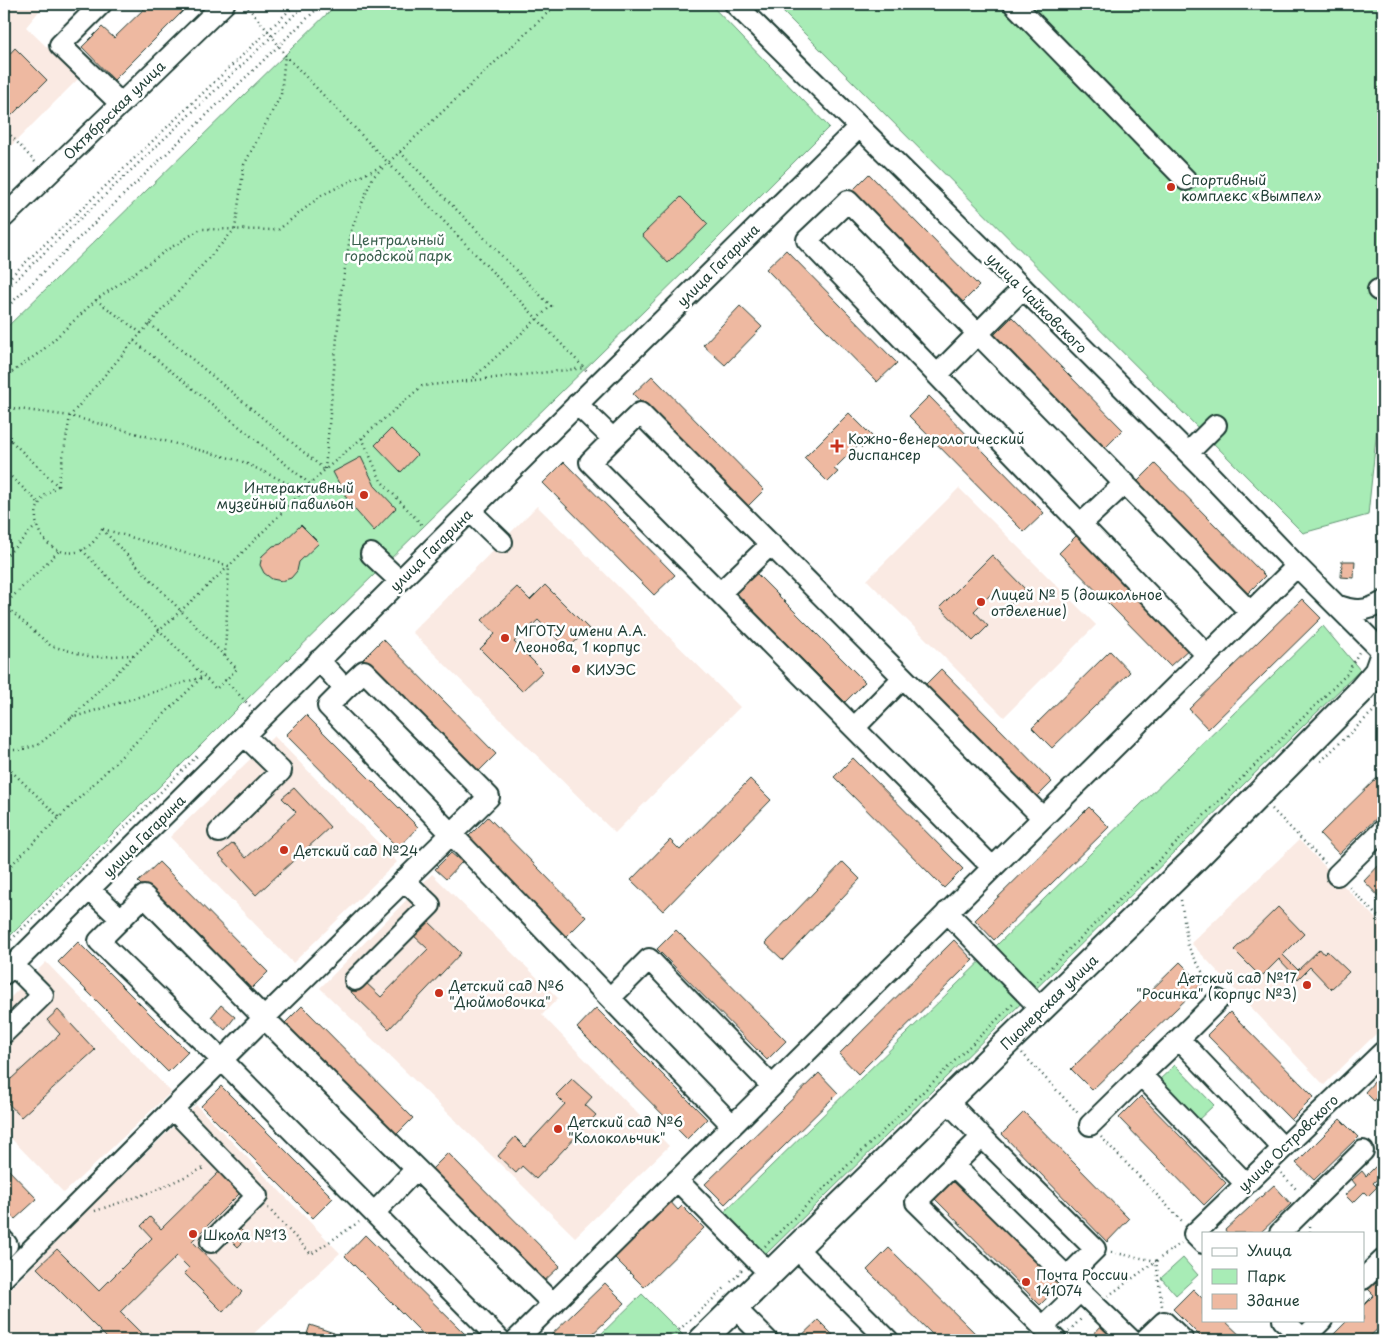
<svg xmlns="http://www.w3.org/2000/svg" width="1387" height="1344" font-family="'Playpen Sans',sans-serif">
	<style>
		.built { fill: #faeae3 }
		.green { fill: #a8ecb6; stroke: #649475 }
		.building { fill: #eeb9a1; stroke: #1f3d34 }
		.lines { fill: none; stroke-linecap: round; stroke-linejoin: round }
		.minor-casing { stroke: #1f3d34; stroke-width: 24 }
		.major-casing { stroke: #1f3d34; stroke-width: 29 }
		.path { stroke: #1f3d34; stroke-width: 2.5; stroke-dasharray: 1 4; stroke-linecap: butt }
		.minor { stroke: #fff; stroke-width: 20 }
		.major { stroke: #fff; stroke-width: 25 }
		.poi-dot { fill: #c8321e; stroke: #fff; stroke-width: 2 }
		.labels { text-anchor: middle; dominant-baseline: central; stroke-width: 5; stroke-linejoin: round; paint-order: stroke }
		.street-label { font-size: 14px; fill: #1f3d34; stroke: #fff }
		.poi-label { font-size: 14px; fill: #1f3d34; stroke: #fff; text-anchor: start }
		.park-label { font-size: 14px; fill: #3a604e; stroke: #fff }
	</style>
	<rect width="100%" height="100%" fill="#fff"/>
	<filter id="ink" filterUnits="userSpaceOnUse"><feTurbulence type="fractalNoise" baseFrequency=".02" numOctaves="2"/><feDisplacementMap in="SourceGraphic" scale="10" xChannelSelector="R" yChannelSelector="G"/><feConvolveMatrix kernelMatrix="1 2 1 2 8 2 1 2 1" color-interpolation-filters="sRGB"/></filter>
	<g filter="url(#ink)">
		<path class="built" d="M4,4h41l-19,23 53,51 -75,75z
			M959,488l137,137 -92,92 -137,-137z
			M537,506l203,201 -125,126 -203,-201z
			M274,736l123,126 -104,101 -123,-126z
			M1299,840l84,86v101l-59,58 -133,-142z
			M432,874l126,124 -16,17 127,131 -94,91 -255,-249z
			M46,962l125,130 -107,101 -60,-62v-127z
			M196,1105l144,148 -93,87h-243v-44l78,-81z"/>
		<path class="green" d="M337,4h373l119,123 -141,141 -443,433 -241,241v-612z
			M775,4h608v366l-15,145 -65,18z
			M1323,626l37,44 -598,588 -42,-42z
			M1175,1065l39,40 -18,17 -38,-41z
			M1183,1258l15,17 -22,20 -15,-17z
			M642,1294l41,41 -6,5h-82z"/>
		<path class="building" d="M149,4h41l-76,76 -32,-33 20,-20 12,11z
			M15,48l32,32 -43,43v-63z
			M869,174l110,112 -20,20 -110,-112z
			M681,197l27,27 -40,39 -26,-28z
			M786,250l111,113 -20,19 -111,-113z
			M740,306l22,21 -37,38 -22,-20z
			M1012,317l111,113 -20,20 -111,-113z
			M652,376l112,114 -18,18 -113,-114z
			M929,396l115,117 -20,19 -115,-116z
			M849,413l24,24 -11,11 -3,-4 -25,25 4,3 -10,10 -24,-24z
			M391,429l26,26 -16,17 -26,-27z
			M361,457l14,29 21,22 -22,23 -25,-28 -16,-31z
			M564,462l111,113 -21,20 -111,-112z
			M1155,464l110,112 -20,20 -110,-112z
			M301,525l18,18 -20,19 -2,9 -6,7 -9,3 -10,-2 -8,-6 -4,-8 2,-9 11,-10 8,-2z
			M1079,533l112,114 -21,19 -111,-113z
			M992,555l33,34 -14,15 -15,-15 -22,22 14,15 -15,15 -33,-34z
			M1342,561h13l-1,17 -13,-1z
			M754,571l111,111 -20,20 -111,-111z
			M545,585l44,44 -22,20 -29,-29 -24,22 29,29 -21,20 -42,-42 15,-15 -13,-14 35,-33 13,13z
			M1302,599l19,19 -113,111 -19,-20z
			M383,639l113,115 -23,23 -114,-114z
			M1110,651l20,21 -78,76 -20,-20z
			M941,669l111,113 -21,21 -111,-113z
			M306,715l112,112 -20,21 -112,-113z
			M853,758l110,111 -19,19 -110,-111z
			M1383,772v40l-44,42 -19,-20z
			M750,779l21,21 -108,111 -32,-31 39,-40 10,10z
			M294,788l36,39 -74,68 -37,-40 14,-12 13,15 50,-46 -14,-14z
			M1089,807l20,20 -115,113 -19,-20z
			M488,817l98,100 -22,22 -98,-100z
			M451,853l11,9 -16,17 -11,-10z
			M1383,861v40l-19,-20z
			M159,862l109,110 -20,20 -110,-110z
			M843,862l17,17 -77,81 -18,-17z
			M1278,907l26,27 -21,21 15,15 22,-21 4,5 3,-3 22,21 -18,17 -21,-22 -12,12 -19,-20 -18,18 -27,-27z
			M426,919l35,34 -72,76 -38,-37 12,-12 18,17 47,-48 -16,-15z
			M676,930l110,111 -19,19 -110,-111z
			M954,940l19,20 -115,114 -19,-20z
			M78,942l110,110 -20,20 -110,-110z
			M1180,962l22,22 -110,106 -21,-21z
			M221,1005l14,12 -10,13 -14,-13z
			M302,1006l111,112 -20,20 -111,-112z
			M596,1008l111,111 -20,20 -110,-111z
			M58,1010l37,40 -74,67 -17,-18v-27l7,7 49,-45 -13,-14z
			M1230,1012l84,85 -23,23 -84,-85z
			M819,1073l19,20 -113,111 -20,-20z
			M572,1079l20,18 -7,8 11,10 -60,64 -14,-13 -6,7 -18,-17 17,-19 10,10 40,-43 -9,-9z
			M1375,1081l8,9 -9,11 -9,-9z
			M221,1086l112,112 -20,20 -112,-112z
			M1141,1096l85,87 -22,22 -85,-87z
			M1024,1112l105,107 -22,23 -105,-108z
			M1340,1119l18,18 -44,43 -18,-17z
			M448,1153l112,113 -21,20 -112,-112z
			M1378,1164l5,5v5l-10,9 4,4 -9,9 -4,-4 -11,11 -8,-8 11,-10 -4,-5 10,-9 4,5z
			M4,1165l33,34 -22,20 -11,-12z
			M219,1172l21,21 -48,48 50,51 -19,20 -39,-39 5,-5 -12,-12 -57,56 28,28h-39l-72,-72 20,-19 42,42 53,-53 -11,-12 9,-9 11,12z
			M955,1179l105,106 -20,20 -105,-106z
			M1274,1185l17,19 -31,29h-33l-2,-3z
			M668,1199l10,11 4,-4 22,22 -60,59 -30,-30 21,-21 -2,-2z
			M236,1225l12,12 -10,10 -12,-12z
			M365,1235l106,105h-42l-84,-84z
			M889,1248l93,92h-44l-71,-70z
			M1383,1268v56l-17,16h-33l-2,-3 17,-17h15v-14l11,-11 -9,-9z
			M605,1283l20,20 -39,37h-40z
			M1193,1289l10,10v21h21l21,20h-41l-31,-31z
			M818,1320l20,20h-41z
			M310,1325l24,8 -2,7h-27z
			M1102,1325l15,15h-29z"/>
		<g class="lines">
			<defs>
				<path id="minor" d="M101,4l-41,41 61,59
					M735,4l310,306 158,158 94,98 86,86
					M1014,4l172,176
					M4,217l220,-213
					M1378,290h5
					M937,375l86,-87
					M577,404l36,35 -23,23 402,405
					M613,439l27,-26 402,404
					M1188,453l28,-28
					M470,511l32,31
					M1081,524l44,-41
					M371,554l29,27
					M720,593l51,-49
					M1336,605c18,7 30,7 47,-3
					M1206,654l-399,-414 41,-39 401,410
					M319,660l26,29 -17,17 404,419
					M854,728l49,-50
					M219,832l62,-61 -36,-35
					M1337,875l46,-45
					M90,890l31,29
					M947,912l94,97
					M4,974l595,-591 260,-256
					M355,980l75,-75 -26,-25
					M610,998l39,-39 123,127
					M4,1033l39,-38 -30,-30
					M1179,1039l39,-39
					M947,1101l35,36 -66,65 140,138
					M173,1109l84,87 -46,46
					M1090,1125l51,-50
					M982,1137l113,112 -28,28 13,14 -37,36
					M953,1165l114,112
					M677,1180l93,94
					M1246,1184l-105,-109 38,-36 104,109
					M374,1213l42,-44
					M1280,1233l83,-82
					M4,1241l3,4 -3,3
					M1203,1243l-9,-9 189,-182
					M797,1249l91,91
					M4,1277l260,-259 225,-221 -125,-126 -19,18
					M1363,1279l20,-19
					M1080,1291l51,49
					M735,1308l32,32
					M1283,1320l20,19 19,-19
					M500,1340l-278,-280 -123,-119 45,-45 120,122 289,286
					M516,1340l781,-774
					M1145,1340l19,-18 19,18"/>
				<path id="major" d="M702,1340l495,-483 162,-164 18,-21 6,-17"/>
			</defs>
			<use href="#minor" class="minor-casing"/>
			<use href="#major" class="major-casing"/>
			<path class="path" d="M245,4l27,32 13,19 303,317
				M4,128l32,35
				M400,152l151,154 -80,74
				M4,283l292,-279
				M4,291l302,-287
				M96,300l45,33
				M4,310l318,-306
				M150,324l175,146
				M134,341l176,143
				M4,378l39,-28 53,-50 71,-50 34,-21 77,1 44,-35 62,-30
				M4,407l66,9 171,45 63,30
				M4,434l54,52
				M362,438l19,43 42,45
				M325,469l16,-176 10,-62 21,-53 185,-174
				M4,470l35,33
				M58,486l12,-70 64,-75 101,-112 9,-64 37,-70 4,-40
				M58,486c-58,31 13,104 44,43
				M103,529l126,37 -4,90
				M82,550l134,139 21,-20 -135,-140
				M4,558l32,-32
				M4,605l47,41 41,11 41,-2
				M4,605l55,-54
				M225,680l25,26
				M71,718l131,-41
				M4,750h15l19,-5 33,-27 89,-88 69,-64 90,-91 103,-89 163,-18
				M1321,761l62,-59
				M4,764l55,53
				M1272,809l53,54
				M4,872l199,-196
				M1349,887l34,35
				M1181,900l7,46 22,40
				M4,947l193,-191
				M1037,981l310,-307 12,-22
				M1022,1053l56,60
				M1101,1137l81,84
				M1281,1173l17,18
				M268,1208l43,46 48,-32
				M95,1211l59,-20 52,-24
				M1310,1226v7
				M765,1246l248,-242
				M1111,1252l45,9 6,45
				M731,1282l11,-12
				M1108,1296l73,-53
				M1069,1331l14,-14
				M668,1340l59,-54"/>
			<use href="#minor" class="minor"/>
			<use href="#major" class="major"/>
		</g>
	</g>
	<g class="poi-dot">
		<circle cx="1171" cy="187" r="5"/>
		<path d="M834.5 438.5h5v5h5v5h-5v5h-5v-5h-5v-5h5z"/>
		<circle cx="364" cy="495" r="5"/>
		<circle cx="981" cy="602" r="5"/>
		<circle cx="505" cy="638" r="5"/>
		<circle cx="576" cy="669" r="5"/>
		<circle cx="284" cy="850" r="5"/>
		<circle cx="1307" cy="985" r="5"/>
		<circle cx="439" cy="993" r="5"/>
		<circle cx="558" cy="1129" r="5"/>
		<circle cx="193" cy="1234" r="5"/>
		<circle cx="1026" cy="1282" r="5"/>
	</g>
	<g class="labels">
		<g class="street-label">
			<text transform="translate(114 110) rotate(-44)">Октябрьская улица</text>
			<text transform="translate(718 265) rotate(-45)">улица Гагарина</text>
			<text transform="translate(1037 303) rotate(45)">улица Чайковского</text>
			<text transform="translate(431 550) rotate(-45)">улица Гагарина</text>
			<text transform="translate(144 836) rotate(-45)">улица Гагарина</text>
			<text transform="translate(1049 1002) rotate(-44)">Пионерская улица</text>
			<text transform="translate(1288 1143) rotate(-44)">улица Островского</text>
		</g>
		<g class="poi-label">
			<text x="1181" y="179">Спортивный<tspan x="1181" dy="16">комплекс «Вымпел»</tspan></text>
			<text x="848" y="438">Кожно-венерологический<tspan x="848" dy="16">диспансер</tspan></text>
			<text x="354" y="487" text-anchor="end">Интерактивный<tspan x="354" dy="16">музейный павильон</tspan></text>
			<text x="991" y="594">Лицей № 5 (дошкольное<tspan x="991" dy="16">отделение)</tspan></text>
			<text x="515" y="630">МГОТУ имени А.А.<tspan x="515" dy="16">Леонова, 1 корпус</tspan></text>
			<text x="586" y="669">КИУЭС</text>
			<text x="294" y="850">Детский сад №24</text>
			<text x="1297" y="977" text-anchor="end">Детский сад №17<tspan x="1297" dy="16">"Росинка" (корпус №3)</tspan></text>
			<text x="449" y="985">Детский сад №6<tspan x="449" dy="16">"Дюймовочка"</tspan></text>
			<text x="568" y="1121">Детский сад №6<tspan x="568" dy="16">"Колокольчик"</tspan></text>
			<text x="203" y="1234">Школа №13</text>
			<text x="1036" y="1274">Почта России<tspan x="1036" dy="16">141074</tspan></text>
		</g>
		<g class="park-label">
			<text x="398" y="239">Центральный<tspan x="398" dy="16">городской парк</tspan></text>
		</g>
	</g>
	<rect width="1387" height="1344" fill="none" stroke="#fff" stroke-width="20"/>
	<rect x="10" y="10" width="1367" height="1324" fill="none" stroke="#1f3d34" stroke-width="2" filter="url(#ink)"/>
	<rect x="1202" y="1232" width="162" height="90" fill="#ffffff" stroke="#a5b1ae"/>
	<rect x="1212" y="1248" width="25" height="8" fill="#ffffff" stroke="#a5b1ae"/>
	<text x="1247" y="1256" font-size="15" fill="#1f3d34">Улица</text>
	<rect x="1212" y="1269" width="25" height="15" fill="#a8ecb6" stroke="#a5b1ae"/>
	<text x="1247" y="1282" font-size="15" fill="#1f3d34">Парк</text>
	<rect x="1212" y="1294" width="25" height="15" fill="#eeb9a1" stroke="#a5b1ae"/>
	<text x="1247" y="1306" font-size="15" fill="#1f3d34">Здание</text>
</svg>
